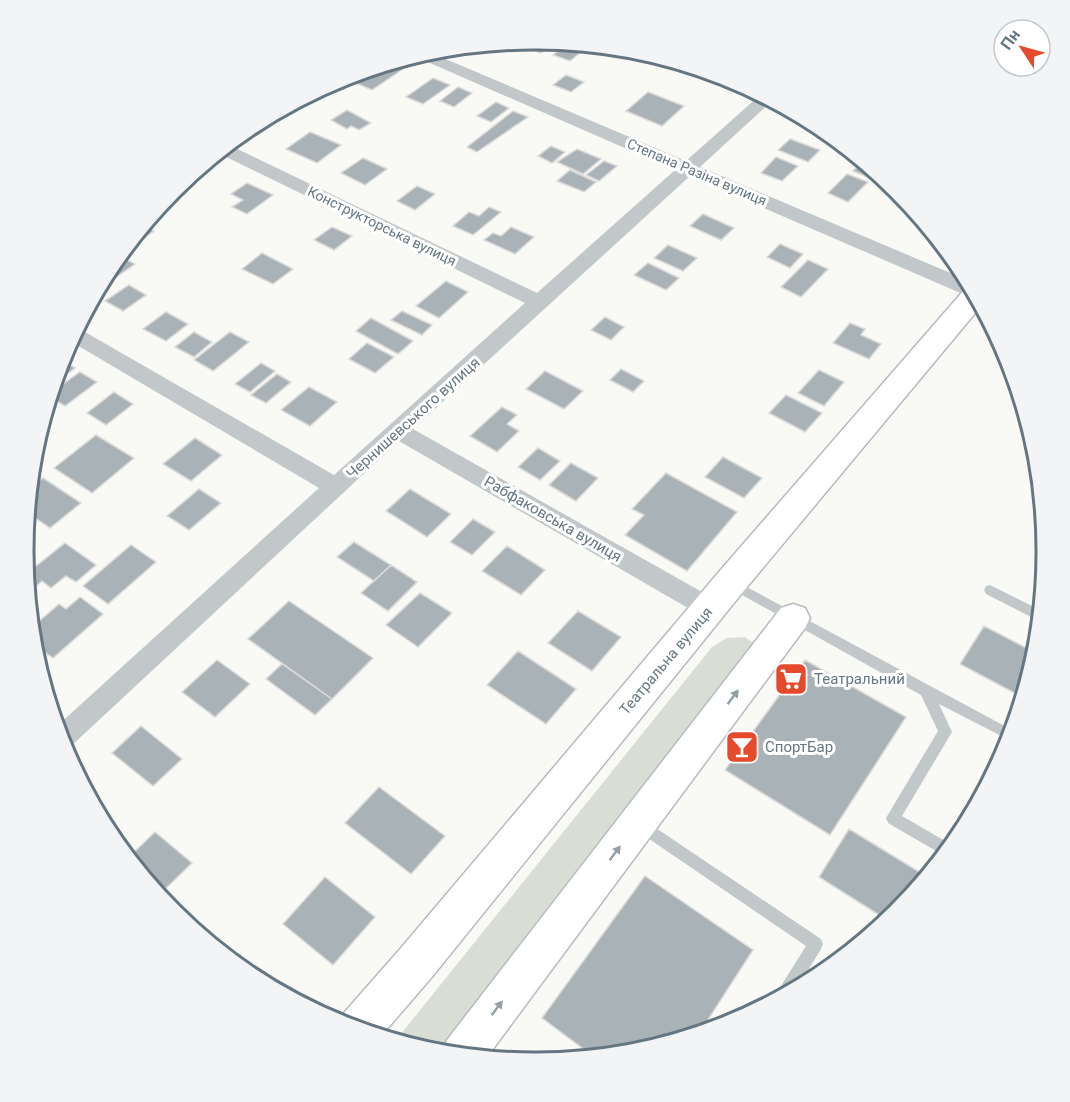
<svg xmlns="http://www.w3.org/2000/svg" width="1070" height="1102" font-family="Roboto,sans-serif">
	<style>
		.green { fill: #d9ded5 }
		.building { fill: #a9b2b7; stroke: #dbdad9; stroke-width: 1.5 }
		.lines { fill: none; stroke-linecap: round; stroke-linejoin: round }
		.secondary-casing { stroke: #b5bbbf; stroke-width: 3 }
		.lane { fill: #c2c7ca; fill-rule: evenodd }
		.street { fill: #c2c7ca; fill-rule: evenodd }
		.secondary { fill: #fff; fill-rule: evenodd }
		.oneway { fill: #929fa7 }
		.labels { text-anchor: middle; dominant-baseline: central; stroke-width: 6; stroke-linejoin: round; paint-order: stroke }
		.far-street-label { font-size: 14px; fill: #647681; stroke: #fff }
		.street-label { font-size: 15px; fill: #647681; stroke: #fff }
		.poi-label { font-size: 15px; fill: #647681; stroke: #fff; text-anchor: start }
		.rim { fill: none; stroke: #647681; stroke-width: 3 }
	</style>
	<rect width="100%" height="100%" fill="#f9f9f6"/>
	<path class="green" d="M745,637l8,6 -312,410 -45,-13 316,-393 15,-9z"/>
	<path class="building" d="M536,40l20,2 -15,11 -15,-5z
		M530,41l-11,8 -15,-6z
		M568,43l18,5 -16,13 -17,-6z
		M395,62l11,5 -34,23 -16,-7 13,-9 -5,-2 2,-1z
		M566,75l18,7 -13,10 -18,-7z
		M433,78l17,7 -27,19 -17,-7z
		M458,87l14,6 -18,14 -14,-6z
		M648,92l36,14 -22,20 -36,-15z
		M496,102l13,6 -18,14 -14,-6z
		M347,110l24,13 -12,7 -8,-4 -4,3 -16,-9z
		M513,111l15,6 -51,35 -10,-5z
		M310,132l31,13 -24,18 -31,-14z
		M790,139l30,11 -12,12 -30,-12z
		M551,146l14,6 -13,11 -14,-7z
		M577,149l24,10 -18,15 -26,-12z
		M776,157l22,9 -16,15 -21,-8z
		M363,158l24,11 -22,16 -24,-12z
		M604,161l13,5 -18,15 -13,-6z
		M862,162l19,15 -4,4 -24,-10z
		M570,170l26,12 -12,10 -27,-11z
		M193,174l6,3 -19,13 -4,-2z
		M847,174l21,8 -20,20 -20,-9z
		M247,183l26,12 -26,19 -15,-7 11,-7 -12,-6z
		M417,186l18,8 -20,16 -18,-9z
		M489,207l12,5 -28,23 -20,-9 16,-14 10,4z
		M703,214l31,14 -13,12 -31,-14z
		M144,226l10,5 -25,17 -2,-1z
		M332,227l20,9 -18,14 -20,-10z
		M511,227l23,10 -19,17 -31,-14 9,-7 8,3z
		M780,244l23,10 -13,14 -23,-11z
		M668,245l29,13 -14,13 -29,-13z
		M262,253l31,16 -20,15 -31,-15z
		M119,256l16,8 -23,16 -7,-4z
		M808,260l20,9 -27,28 -20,-10z
		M648,263l31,15 -13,12 -32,-15z
		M446,281l22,11 -29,26 -23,-12z
		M129,285l17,10 -23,16 -18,-10z
		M402,311l30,14 -10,10 -31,-15z
		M166,312l22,12 -22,17 -23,-12z
		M605,317l19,10 -13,13 -20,-10z
		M371,318l42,23 -15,13 -42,-23z
		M850,323l15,6 -4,6 20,9 -12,15 -36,-16z
		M194,332l18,10 -18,15 -19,-10z
		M230,332l19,10 -36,29 -19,-11z
		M367,343l27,14 -19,16 -26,-14z
		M62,360l13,8 -20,15z
		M261,363l14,8 -25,21 -15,-8z
		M621,369l23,12 -11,11 -23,-12z
		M819,370l25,12 -20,24 -26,-13z
		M545,371l38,20 -19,18 -38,-20z
		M80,372l17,10 -32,24 -15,-9 2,-5z
		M277,374l14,8 -25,21 -15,-8z
		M309,387l28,15 -27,24 -29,-16z
		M114,392l19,12 -27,21 -19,-12z
		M786,395l36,18 -17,19 -36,-19z
		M502,407l15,8 -10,9 12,7 -22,21 -27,-16z
		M96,435l38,23 -42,35 -38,-25z
		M195,438l27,17 -31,26 -28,-17z
		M538,448l22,13 -20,19 -22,-13z
		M723,457l39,21 -18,20 -39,-21z
		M571,463l27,15 -22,23 -27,-16z
		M666,473l71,39 -50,59 -62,-36 19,-20 -12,-6z
		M43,478l38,25 -31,25 -22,-15 2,-25z
		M199,489l22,14 -32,27 -22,-14z
		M410,489l41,25 -24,23 -41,-26z
		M473,519l22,13 -23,23 -22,-13z
		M354,542l37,23 -17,16 -37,-24z
		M65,543l31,22 -20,17 -10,-6 -15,12 -9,-7 -9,8 -6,-4 -1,-11z
		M131,545l25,17 -48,42 -25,-18z
		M507,546l38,24 -24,25 -39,-24z
		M391,565l26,17 -29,29 -27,-18z
		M420,593l32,20 -34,34 -32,-22z
		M80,597l23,17 -50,44 -20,-14 -2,-24 6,3 22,-19 7,5z
		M289,601l84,57 -41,41 -84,-60z
		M578,611l43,26 -29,34 -44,-28z
		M984,626l52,27 -14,44 -62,-33z
		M518,651l58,38 -30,35 -59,-39z
		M217,660l33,24 -35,33 -33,-25z
		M805,660l101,57 -76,118 -105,-65z
		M282,664l50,35 -17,16 -49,-36z
		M141,726l41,33 -29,27 -41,-33z
		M379,787l66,49 -34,38 -66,-51z
		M849,829l77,47 -30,37 -9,7 -68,-43z
		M155,832l37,31 -33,32 -30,-38z
		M645,876l108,74 -53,82 -66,20 -41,4 -51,-38z
		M325,877l50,40 -42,48 -50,-41z"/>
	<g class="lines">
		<defs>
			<path id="secondary" d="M971,287l10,19 -239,287 -311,385 -50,58 -42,-13 4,-9 58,-66 317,-375 247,-284z
				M793,604l12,4 5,10 -5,10 -318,429 -46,-4 6,-13 334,-432z"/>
		</defs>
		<use href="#secondary" class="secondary-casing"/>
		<path class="lane" d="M730,578l282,152 -3,10 -70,-36 13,28 -50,84 50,29 -9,10 -55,-32 -2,-5 52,-87 -17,-36 -195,-109 -2,-3 2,-3z
			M990,585l50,25 -1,11 -53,-27 -2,-4 2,-4z
			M641,818l180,121 2,5 -2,5 -24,39 -19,10 -2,-4 3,-5 27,-43 -170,-116 -2,-5 2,-5z"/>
		<path class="street" d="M429,52l257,109 74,-66 12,6 -72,66 267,113 8,16 -10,-1 -275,-119 -277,253 305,172 3,7 -3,7 -9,3 -9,-3 -301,-174 -329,306 -5,3 -8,-24 262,-238 -249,-147 8,-13 256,147 191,-172 -307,-150 11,-8 308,148 138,-123 -261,-114z"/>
		<use href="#secondary" class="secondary"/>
	</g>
	<defs><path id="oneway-solid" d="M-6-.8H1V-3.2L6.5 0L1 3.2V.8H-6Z" transform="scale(1.5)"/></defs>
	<g class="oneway">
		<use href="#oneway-solid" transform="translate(733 697) rotate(-53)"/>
		<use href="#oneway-solid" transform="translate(615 853) rotate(-53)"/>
		<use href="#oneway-solid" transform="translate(497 1008) rotate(-53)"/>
	</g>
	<defs>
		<symbol id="supermarket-square" viewBox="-11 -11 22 22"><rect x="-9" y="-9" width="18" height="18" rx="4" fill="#e44a2b" stroke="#fff"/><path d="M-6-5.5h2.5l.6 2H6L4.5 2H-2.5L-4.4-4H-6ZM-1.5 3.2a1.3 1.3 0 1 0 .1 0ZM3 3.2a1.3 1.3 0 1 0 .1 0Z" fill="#fff"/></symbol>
		<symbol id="bar-square" viewBox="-11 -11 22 22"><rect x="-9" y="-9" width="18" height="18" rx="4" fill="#e44a2b" stroke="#fff"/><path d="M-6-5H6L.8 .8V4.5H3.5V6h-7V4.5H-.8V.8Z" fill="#fff"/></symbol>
	</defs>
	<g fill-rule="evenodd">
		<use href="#supermarket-square" x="772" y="660" width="38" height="38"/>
		<use href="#bar-square" x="723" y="728" width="38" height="38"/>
	</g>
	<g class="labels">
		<g class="far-street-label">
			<text transform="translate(697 172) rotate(23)">Степана Разіна вулиця</text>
			<text transform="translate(382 226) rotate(26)">Конструкторська вулиця</text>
		</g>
		<g class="street-label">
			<text transform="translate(413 418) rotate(-42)">Чернишевського вулиця</text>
			<text transform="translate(553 519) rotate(30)">Рабфаковська вулиця</text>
			<text transform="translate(666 661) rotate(-50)">Театральна вулиця</text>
		</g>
		<g class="poi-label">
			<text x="814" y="679">Театральний</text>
			<text x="765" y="747">СпортБар</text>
		</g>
	</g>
	<path d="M0 0H1070V1102H0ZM534 50H536A500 500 0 0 1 1036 550V552A500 500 0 0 1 536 1052H534A500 500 0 0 1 34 552V550A500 500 0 0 1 534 50Z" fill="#f3f4f5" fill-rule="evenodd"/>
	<path class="rim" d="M534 50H536A500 500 0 0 1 1036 550V552A500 500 0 0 1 536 1052H534A500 500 0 0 1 34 552V550A500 500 0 0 1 534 50Z"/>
	<g transform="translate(1022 48) rotate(306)"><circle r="28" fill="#ffffff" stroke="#c1c8cd" stroke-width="1.5"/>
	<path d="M0-4.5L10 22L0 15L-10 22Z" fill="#e44a2b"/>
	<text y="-9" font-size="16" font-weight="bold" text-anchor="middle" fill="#647681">Пн</text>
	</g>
</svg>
